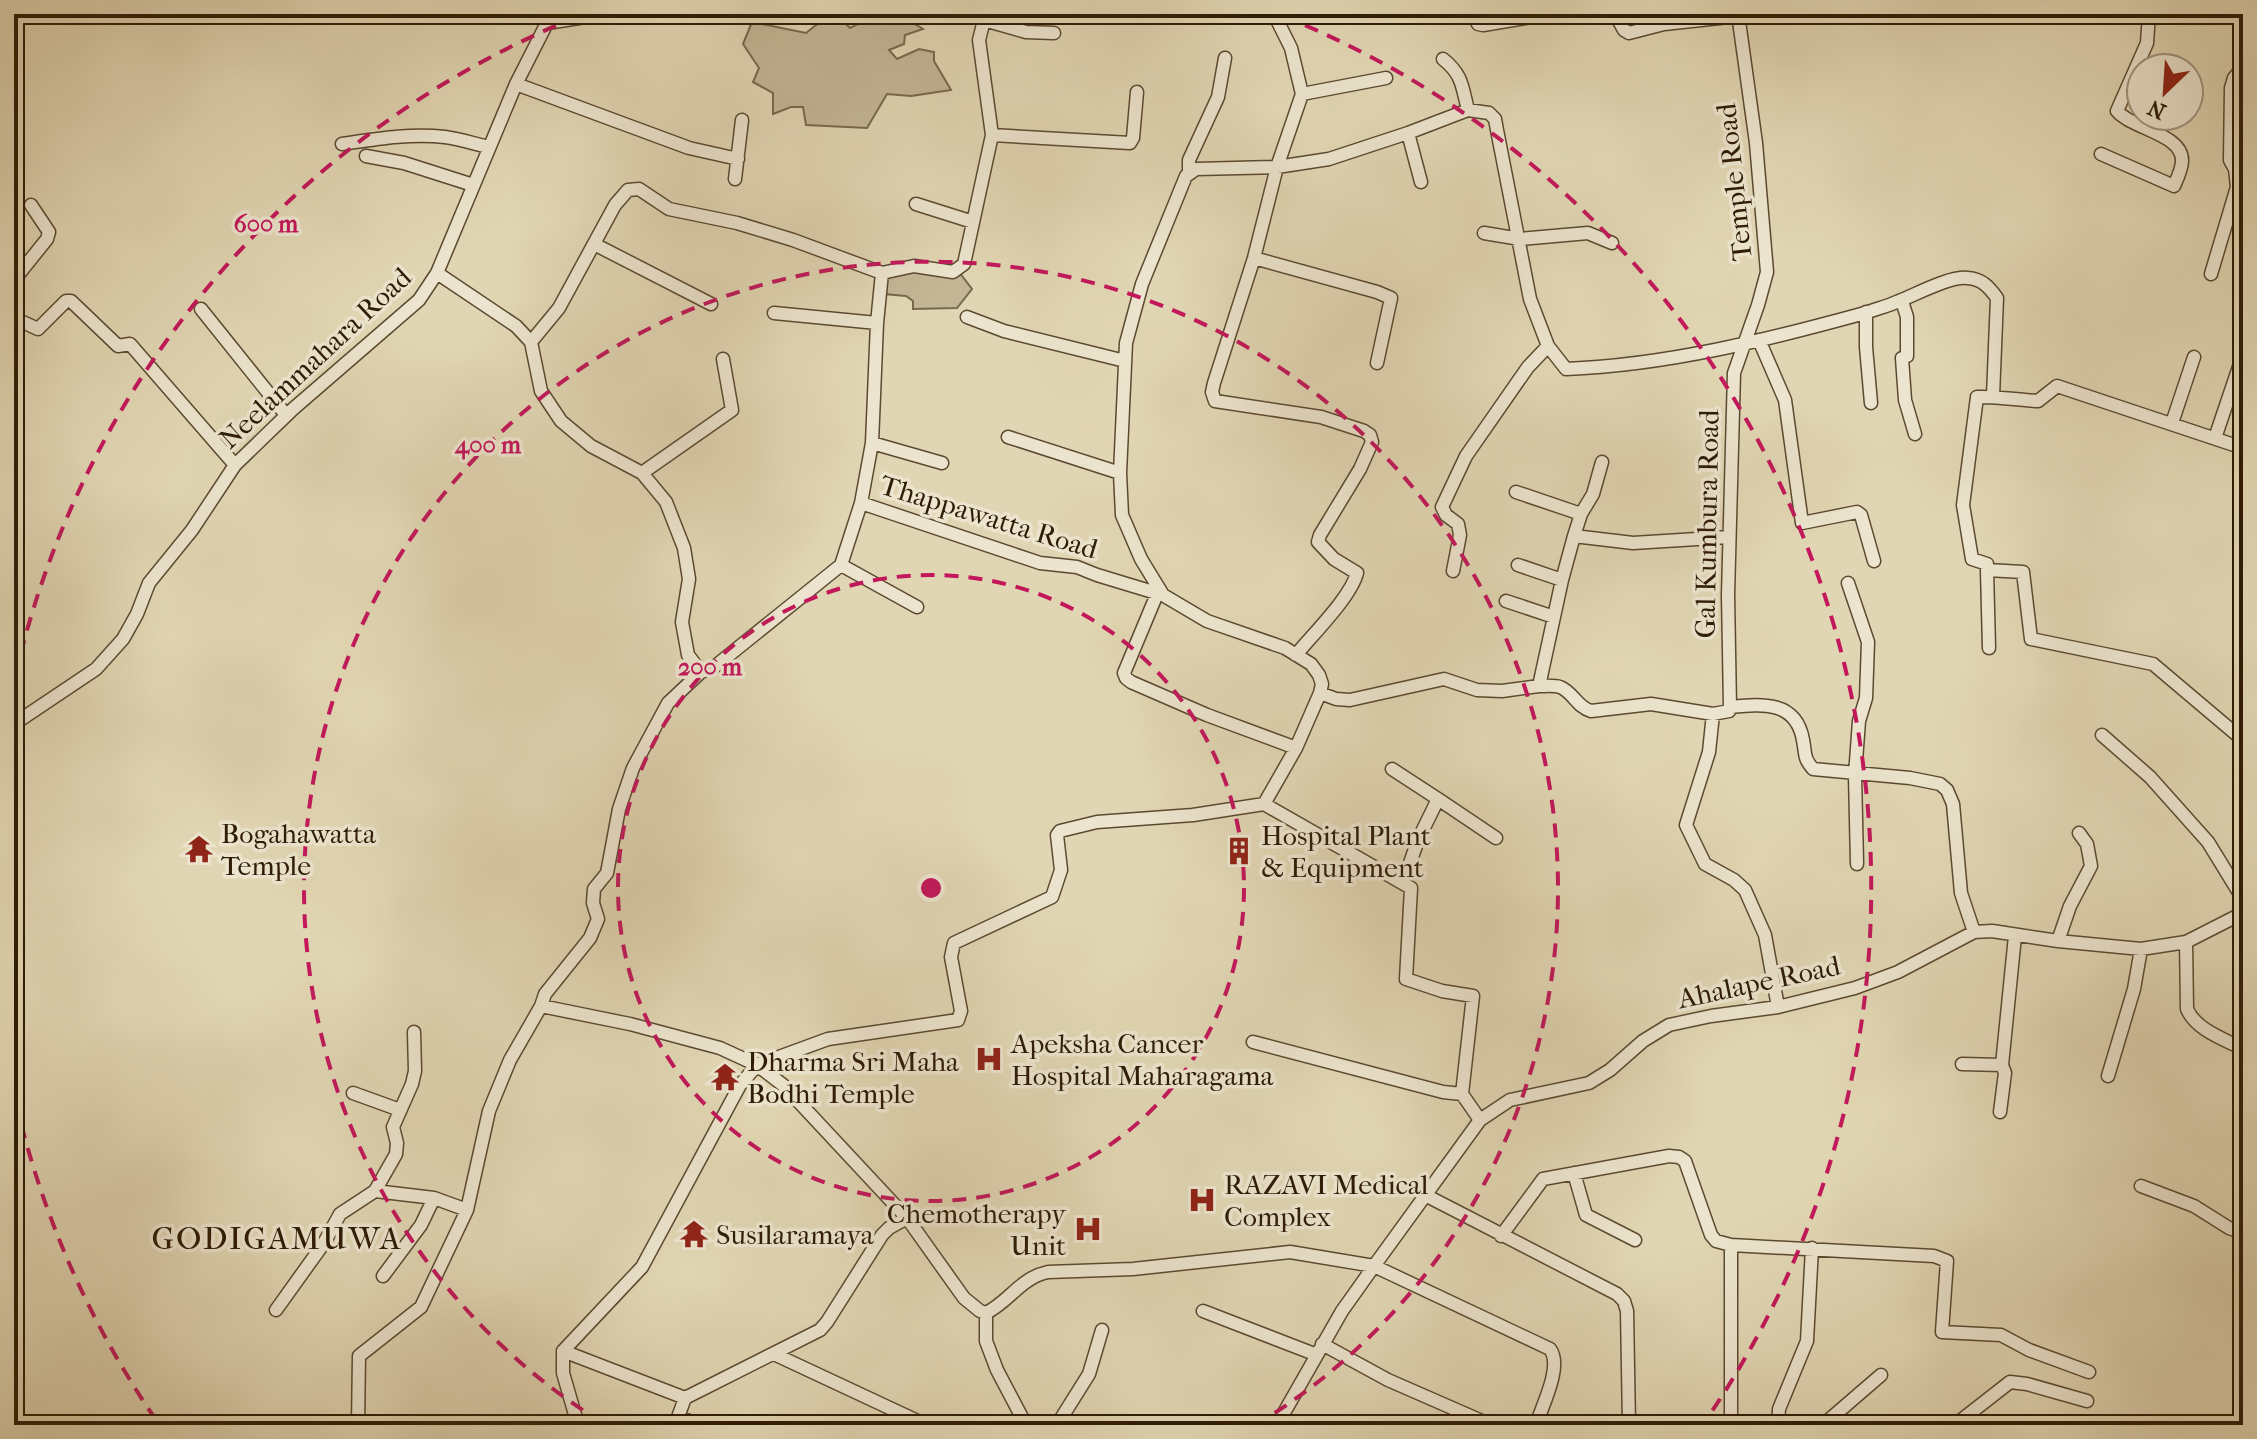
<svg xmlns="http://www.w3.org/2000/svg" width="2257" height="1439" font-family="'IM FELL French Canon',serif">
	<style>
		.green { fill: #c3b695; stroke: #78694d; stroke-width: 2 }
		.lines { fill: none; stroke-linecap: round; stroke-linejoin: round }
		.minor-casing { stroke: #5b4a30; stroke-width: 15 }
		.minor { stroke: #ece4ce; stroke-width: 12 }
		.ring { fill: none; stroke: #c2185b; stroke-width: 4; stroke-dasharray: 14 10 }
		.labels { text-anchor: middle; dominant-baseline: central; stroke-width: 7; stroke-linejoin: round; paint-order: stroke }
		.street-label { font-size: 28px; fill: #2e1c05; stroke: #ece4ce }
		.poi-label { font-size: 28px; fill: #2e1c05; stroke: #ece4ce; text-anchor: start }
		.quarter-label { font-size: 32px; letter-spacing: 2px; fill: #2e1c05; stroke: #ece4ce }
		.centre { fill: #c2185b; stroke: #ece4ce; stroke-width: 4 }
		.ring-label { font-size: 24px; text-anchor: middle; font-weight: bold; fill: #c2185b; stroke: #ece4ce; stroke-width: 7; stroke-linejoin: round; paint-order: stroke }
	</style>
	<rect width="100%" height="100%" fill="#e1d6b3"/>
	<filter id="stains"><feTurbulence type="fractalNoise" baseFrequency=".0025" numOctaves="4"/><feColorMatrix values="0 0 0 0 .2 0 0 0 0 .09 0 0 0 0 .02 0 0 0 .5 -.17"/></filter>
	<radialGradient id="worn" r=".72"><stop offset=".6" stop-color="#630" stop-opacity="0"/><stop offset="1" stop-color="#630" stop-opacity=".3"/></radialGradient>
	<path class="green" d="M862,14h36l25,15 -18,6 -1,9 -15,6 8,9 22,-10 15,3v9l17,29 -40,6 -24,-2 -20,34 -61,-3 -3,-18h-12l-18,7v-21l-20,-11 6,-14 -16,-24 9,-22 54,11c10,-8 19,-16 33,-16l11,11 10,-5z
		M917,269l42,3 13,17 -15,19 -44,1v-8l-7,-5 -22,-2 3,-16z"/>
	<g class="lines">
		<defs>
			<path id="minor" d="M1274,14l17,34 11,46 -25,73 -23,91 -40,125 -2,9 3,9 106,16 43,14 6,4 2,7 -12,27 -40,66 -2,7 16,17 23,14c-6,24 -45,62 -61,82
				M1473,14l5,10 5,1 66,-11
				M1615,14l9,16 5,3 35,-9 74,-8
				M984,20l42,12 28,1
				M1443,59c20,16 19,28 25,51
				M516,84l173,64 49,11
				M1302,94l84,-16
				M1408,133l13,49
				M992,135l-13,-95 5,-20 12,-6
				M342,144c34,-5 68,-11 103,-7 15,2 30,7 44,10
				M2101,154l73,32c3,-7 8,-17 8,-25 1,-27 -50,-32 -65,-50l30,-68 2,-29
				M366,156l38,7 69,22
				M1189,172v-12l29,-63 7,-39
				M735,179l7,-59
				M916,204l57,18
				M1484,233l36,6 68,-6 24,10
				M594,244l117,60
				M1254,258l123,34 14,6 -14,65
				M437,273l79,53 15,16 10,49 20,30 30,25 51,27 24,29 18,46 5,31 -7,43 6,33 13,17 12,-4 128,-103 20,-62
				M2211,274l26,-87 -2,-18 -5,-9 1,-72 3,-10 9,-11
				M14,280l33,-41 2,-7 -18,-27
				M1902,301l5,16v39l-5,2 3,42 10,34
				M201,309l85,106
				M1866,312v35l5,56
				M774,313l103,10
				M967,317l37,14 121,30
				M14,318l24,11 28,-28h5l47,45 12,-2 105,121
				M1759,340l26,60 17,123 55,-11 4,3 13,46
				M531,342l28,-34 56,-103 13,-15 11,-1 30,20 68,14 56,17 89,33
				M2172,423l22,-66
				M1008,437l112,36
				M2215,438l28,-83
				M872,443l70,20
				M2243,448l-186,-62 -19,15c-21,-1 -41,-5 -61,-4l-14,108 9,54 15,5v6l36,2 8,67 122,25 90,76
				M1602,462l-9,32 -12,20 -7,22 -12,44 -23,106c6,0 15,-1 21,1 13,5 17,20 31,24l60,-7 62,10 16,-3 1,-4c31,-3 66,-7 73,33 3,15 0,17 10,29l97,9 30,6 7,6 6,14 8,89 13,39
				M642,473l90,-63 -9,-51
				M1516,492l65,22
				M1574,536l59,7 96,-6
				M841,565l76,42
				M1518,565l44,15
				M1987,570l2,78
				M1453,571l7,-36 -2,-11 -12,-9 -4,-8 24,-51 62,-89 20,-21
				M1848,583l20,59 -2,56 -7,23 -4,54 2,89
				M1157,594l-33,79 2,5 5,4 76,33 89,33
				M1163,595l-22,-36 -19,-44 -2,-42 6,-130 16,-59 44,-108 10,-7 81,-2 52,-8 79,-26 60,-23 21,3 6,6 2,11 33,169 18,47 18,23c101,-4 201,-29 299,-56 11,-4 23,-7 34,-12 18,-7 50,-25 69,-23 14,1 21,9 29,20l-4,98
				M1506,601l48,16
				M1320,693l16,6 14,1 94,-21 33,11 25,1 37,-5
				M1730,707l-2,-112 6,-222 24,-68 9,-33 -11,-129 -18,-129
				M1713,714l-4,38 -23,73 19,39 29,16 11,10 20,45 13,72
				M14,724l82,-55 27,-30 14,-25 12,-31 43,-53 43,-65 58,-56 126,-109 18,-27 79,-189 31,-61 57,-9
				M2102,735l48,42 58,65 35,57
				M1392,769l46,30
				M1264,804l147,84 -5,91 36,12 31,5 -11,98 18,26
				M1403,883l15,-43 20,-41 58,39
				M2058,941l12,-35 21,-40 -4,-22 -8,-11
				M2186,942l1,67c9,21 37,30 56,40
				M541,1006l89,18 90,24 37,17 26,20 124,133 57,80 16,13 6,2c24,-12 34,-35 62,-41l85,-3 157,-17 84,14 176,83c13,17 -8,57 -14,76
				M1253,1042l190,50 19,2
				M1962,1064l40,1
				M2108,1076l26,-87 7,-40
				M353,1093l47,17
				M2000,1112l5,-39 -3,-8 13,-129
				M1574,1173l12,42 49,25
				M2141,1186l53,20 35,22 14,5
				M375,1191l21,-37 1,-11 -4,-16 19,-43 3,-13 -1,-39
				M1427,1196l190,98 7,7 3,10 2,114
				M1501,1236l42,-57 126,-23 10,1 6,4 26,74 5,6 15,4v180
				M1731,1245l203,11 13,5 -5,71 59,3 28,15 60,22
				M383,1276l38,-51 13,-27
				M276,1310l48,-67 16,-29 35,-23 59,7 33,12
				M1203,1311l114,44
				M986,1313v28l11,29 29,55
				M1322,1344l66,36 103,45
				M563,1351l122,47
				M774,1354l152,71
				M678,1417l23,8
				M1174,1423l4,2
				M358,1425l1,-69 62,-49 46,-97 22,-99 21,-51 31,-54 4,-12 45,-56 8,-19 -5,-16 1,-14 13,-16 12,-64 14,-41 35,-65 33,-31
				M578,1425l-15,-52v-22l79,-84 98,-182 17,-20 71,-26 130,-19 3,-9 -10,-54 3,-14 98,-46 9,-27 -4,-35 3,-4 37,-9 96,-7 71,-11 32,-56 24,-55 2,-9 -3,-9 -8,-11 -26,-16 -78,-27 -44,-26 -66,-20 -20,-8 -37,-4 -179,-60 11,-60 5,-120 5,-50 32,-7 39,6 11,-8 28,-129 138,8 3,-5 4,-46
				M679,1425l-1,-8 7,-19 135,-68 7,-8 55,-87 7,-7 18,-10
				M1057,1425l32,-51 13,-44
				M1277,1425l65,-114 32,-45 106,-146 30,-20 79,-17 21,-13 33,-29 26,-16 42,-9 67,-9 77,-19 43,-16 76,-40 18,-1 66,10 83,8 45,-7 57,-29
				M1778,1425l1,-16 28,-68 5,-93
				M1823,1425l58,-50
				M1955,1425l55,-43 17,2 60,17"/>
		</defs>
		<use href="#minor" class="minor-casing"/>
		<use href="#minor" class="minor"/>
	</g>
	<g class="ring">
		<circle cx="931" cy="888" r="313"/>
		<path d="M603 1423A627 627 0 1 1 1259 1423"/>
		<path d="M156 1420A940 940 0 0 1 15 1099M15 677A940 940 0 0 1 579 16M1283 16A940 940 0 0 1 1706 1420"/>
	</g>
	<defs>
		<symbol id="temple-bare" viewBox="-9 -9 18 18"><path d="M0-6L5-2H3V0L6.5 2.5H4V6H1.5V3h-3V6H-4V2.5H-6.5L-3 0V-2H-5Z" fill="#8f2418" stroke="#ece4ce" stroke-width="2.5" paint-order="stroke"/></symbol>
		<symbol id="building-bare" viewBox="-9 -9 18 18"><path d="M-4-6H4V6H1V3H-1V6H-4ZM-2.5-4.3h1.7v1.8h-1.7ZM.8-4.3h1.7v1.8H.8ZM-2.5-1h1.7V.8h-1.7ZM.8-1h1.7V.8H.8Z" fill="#8f2418" stroke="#ece4ce" stroke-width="2.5" paint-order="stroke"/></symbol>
		<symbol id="hospital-bare" viewBox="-9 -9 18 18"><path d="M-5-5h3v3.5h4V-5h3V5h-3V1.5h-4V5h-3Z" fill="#8f2418" stroke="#ece4ce" stroke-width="2.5" paint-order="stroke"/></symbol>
	</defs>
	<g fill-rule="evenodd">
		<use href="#temple-bare" x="179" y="829" width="40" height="40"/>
		<use href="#building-bare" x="1219" y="831" width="40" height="40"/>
		<use href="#hospital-bare" x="969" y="1039" width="40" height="40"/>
		<use href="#temple-bare" x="705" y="1057" width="40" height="40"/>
		<use href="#hospital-bare" x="1182" y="1180" width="40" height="40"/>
		<use href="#hospital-bare" x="1068" y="1209" width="40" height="40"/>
		<use href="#temple-bare" x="674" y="1214" width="40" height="40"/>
	</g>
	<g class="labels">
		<g class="street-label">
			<text transform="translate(1734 182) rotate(-96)">Temple Road</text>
			<text transform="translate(315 358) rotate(-43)">Neelammahara Road</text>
			<text transform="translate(989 517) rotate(17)">Thappawatta Road</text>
			<text transform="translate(1707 524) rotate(-89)">Gal Kumbura Road</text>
			<text transform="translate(1759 982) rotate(-12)">Ahalape Road</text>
		</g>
		<g class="poi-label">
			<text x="221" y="833">Bogahawatta<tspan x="221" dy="32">Temple</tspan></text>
			<text x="1261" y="835">Hospital Plant<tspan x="1261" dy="32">&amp; Equipment</tspan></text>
			<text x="1011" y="1043">Apeksha Cancer<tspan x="1011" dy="32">Hospital Maharagama</tspan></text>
			<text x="747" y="1061">Dharma Sri Maha<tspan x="747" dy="32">Bodhi Temple</tspan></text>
			<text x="1224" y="1184">RAZAVI Medical<tspan x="1224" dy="32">Complex</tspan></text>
			<text x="1066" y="1213" text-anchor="end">Chemotherapy<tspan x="1066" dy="32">Unit</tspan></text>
			<text x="716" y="1234">Susilaramaya</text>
		</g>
		<g class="quarter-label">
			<text x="277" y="1238">GODIGAMUWA</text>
		</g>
	</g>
	<circle cx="931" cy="888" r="12" class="centre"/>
	<g class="ring-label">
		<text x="266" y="232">600 m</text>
		<text x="488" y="453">400 m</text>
		<text x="710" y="675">200 m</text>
	</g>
	<rect width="2257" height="1439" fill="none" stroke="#e1d6b3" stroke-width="48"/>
	<rect x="16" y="16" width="2225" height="1407" fill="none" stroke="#2e1c05" stroke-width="4"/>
	<rect x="24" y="24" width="2209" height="1391" fill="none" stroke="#2e1c05" stroke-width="2"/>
	<g transform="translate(2165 92) rotate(205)"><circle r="38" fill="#ece4ce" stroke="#a0947e" stroke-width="2"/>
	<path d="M0-6L14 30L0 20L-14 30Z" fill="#8f2418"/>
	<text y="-12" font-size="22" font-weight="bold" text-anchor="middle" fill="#2e1c05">N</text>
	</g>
	<rect width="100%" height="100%" filter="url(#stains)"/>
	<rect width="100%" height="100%" fill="url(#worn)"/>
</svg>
